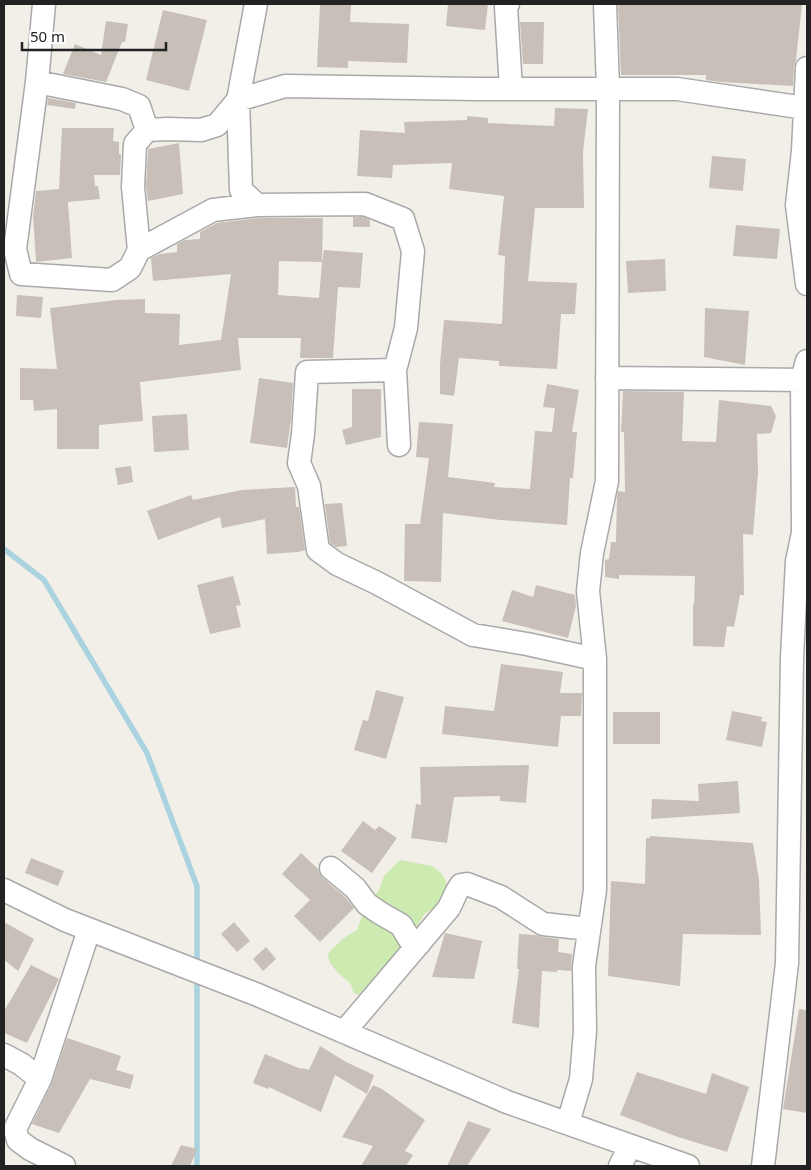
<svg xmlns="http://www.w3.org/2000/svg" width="811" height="1170" font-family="'Noto Sans',sans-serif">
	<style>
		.grass { fill: #cdebb0 }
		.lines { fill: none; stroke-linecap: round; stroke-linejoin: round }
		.stream { stroke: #aad3df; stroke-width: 5.5 }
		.building { fill: #c7bfb8; fill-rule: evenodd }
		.minor-casing { stroke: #a9a9a9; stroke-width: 25 }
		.minor { stroke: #fff; stroke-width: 22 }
	</style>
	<rect width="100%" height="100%" fill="#f2efe9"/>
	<path class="grass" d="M400,860l32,6 9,7 5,8v7l-2,5 -9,13 -11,9 -16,26 -20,27 -30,27 -4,-2 -4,-10 -11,-9 -9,-11 -2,-7 1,-4 15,-14 13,-8 7,-19 15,-21 5,-14z"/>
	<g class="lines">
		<path class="stream" d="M4,549l40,31 103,173 50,133v81
			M197,1166v-190"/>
	</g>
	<path class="building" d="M320,4h31l-1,18 59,2 -2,39 -59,-2v7l-31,-1z
		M448,4h40l-3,26 -39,-4z
		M618,4h184l-6,56 -2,7 -1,19 -72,-4 -15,-2v-5h-85z
		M163,10l44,10 -18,71 -43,-11z
		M106,21l22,3 -3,18h-3l-16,40 -43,-8 12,-30 26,11z
		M520,22h24l-1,42h-20z
		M48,98l28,5 -1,6 -28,-4z
		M555,108l33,1 -5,43 1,56h-49l-7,73 49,2 -2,31h-14l-4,55 -58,-3v-5l-40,-3 -5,38 -14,-2v-30l4,-44 58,4 3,-68 -7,-1 6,-59 -55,-7 3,-26 -59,2 -1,13 -35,-2 3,-46 45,3 -1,-11 63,-2v-4l21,2v5l66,3z
		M62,128h52l-1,13 6,1v12h2l-1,21h-26l1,11h3l2,13 -32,3 4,56 -36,4 -3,-46 3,-25 23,-2z
		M179,143l4,51 -35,7 -2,-14 2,-38z
		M712,156l34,3 -3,32 -34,-3z
		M353,217h10l7,3v7h-17z
		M258,218h65l-1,44 2,-12 39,3 -3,35 -22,-1 -5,71h-33l1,-20h-63l3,32 -101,12 3,39 -44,4v24h-42v-40l-23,2 -1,-11h-13v-32l37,1 -7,-61 66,-8 29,-1v14l35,1 -1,31 42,-5 10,-66 -78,7 -2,-23 9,-4 17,-2v-8l8,-4 15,-1v-7l17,-9zM279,261l43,1 -3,36 -41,-3z
		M736,225l44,4 -3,30 -44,-3z
		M665,259l1,32 -38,2 -2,-32z
		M17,295l26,2 -2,21 -25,-2z
		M705,308l44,3 -4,54 -41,-8z
		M259,378l34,5 -2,36 -4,29 -37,-5z
		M547,384l32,6 -7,42h5l-4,46h-3l-3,47 -67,-5 -57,-7 -2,69 -37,-1 1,-57h15l9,-66 -13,-1 3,-35 34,2 -5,53 47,6 -1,4 36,2 5,-58 17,1 3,-24 -12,-1z
		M352,389h29v48l-35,8 -4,-15 10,-3z
		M623,391l61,1 -2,49 34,1 3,-42 52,6 5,10 -5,17 -14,1 1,39 -5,62 -10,-1 1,61h-4l-6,32 -7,-1 -3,21 -31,-1v-42h1l1,-28 -76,-1v4l-14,-2v-17l4,-1 2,-17h5l1,-45 1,-6 7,1 -1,-60h-3z
		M187,414l2,36 -35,2 -2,-36z
		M131,466l2,16 -15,3 -3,-17z
		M295,487l1,20h3l6,43 -7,2 -31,2 -2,-35 -43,9 -2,-11 -62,23 -11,-29 44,-16 2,5 49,-10z
		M342,503l5,43 -11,1 -6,-4 -5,-39z
		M233,576l8,29 -5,1 5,21 -31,7 -13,-49z
		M536,585l39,10 1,11 -8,32 -66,-17 10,-31 21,7z
		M501,664l62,8 -3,21h22l-1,23h-20l-3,31 -116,-13 3,-28 49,5z
		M376,690l28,7 -18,62 -32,-9 9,-30 5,1z
		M732,711l30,6 -1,4 6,1 -5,25 -36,-7z
		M613,712h47v32h-47z
		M529,765l-3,38 -26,-2v-5l-46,1 -7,46 -36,-5 5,-34 5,1 -1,-38z
		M738,781l2,32 -89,6 1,-20 47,2 -1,-17z
		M363,821l12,9 4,-4 18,12 -25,35 -31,-22z
		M650,836l103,7 6,37 2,55 -78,-1 -3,52 -72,-10 3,-95 34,3 1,-46h4z
		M301,853l17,16 1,4 4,5 22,19 9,11 -34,34 -26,-26 16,-16 -28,-26z
		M31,858l33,13 -6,15 -33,-13z
		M4,922l30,17 -16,32 -14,-11z
		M234,922l16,19 -13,11 -16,-18z
		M445,933l37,8 -8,38 -42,-2z
		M519,934l17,1 6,2 17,2 -1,13 14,2 -1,17 -14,-1v2l-15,-1 -3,57 -27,-5 7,-54h-2z
		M266,947l10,12 -13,12 -10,-12z
		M31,965l28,14 -32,64 -23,-10v-22z
		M799,1009l8,1v103l-24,-4z
		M67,1038l54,18 -5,14 18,5 -4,14 -40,-10 -31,54 -27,-9 20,-41z
		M320,1046l26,16 28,13 -7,19 -32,-19 -14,37 -52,-25 -1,2 -15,-6 12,-29 36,15 1,-1 7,2z
		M637,1072l69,22 6,-21 37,14 -22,65 -49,-15 -58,-22z
		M373,1085l9,4 43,31 -20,31 8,4 -7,11h-45l12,-20 -31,-9z
		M468,1121l23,8 -24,37h-20z
		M181,1145l16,4 -7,17h-19z"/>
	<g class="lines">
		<defs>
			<path id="minor" d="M44,4l-7,78 -22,167 6,25 91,6 18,-12 9,-18 -6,-63 2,-43 12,-14 21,-1 33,1 16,-5 21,-25 47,-14 192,3h200l128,19
				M256,4l-18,96 3,90 16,15
				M508,4l-2,3 5,82
				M807,68l-4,83h4
				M37,82l85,17 17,7 8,24
				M803,151l-6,54 10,79
				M139,250l74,-40 44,-5 108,-1 38,15 10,32 -7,77 -11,42 -88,2 -4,62 -4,29 10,23 9,64 19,14 40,19 96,52 54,9 68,15
				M395,370l4,75
				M607,378l195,2
				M331,868l24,20 12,16 13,9 21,12 9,15 9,4
				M4,890l61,30 193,75 249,107 181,64
				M344,1032l105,-124 8,-17 4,-6 6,-1 34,13 42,27 46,5
				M4,1055l17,9 19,15
				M568,1123l13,-44 4,-48 -1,-65 11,-76v-231l-7,-68 4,-38 15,-72 1,-393 -3,-84
				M64,1166l-34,-17 -12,-9 -3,-11 25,-50 49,-149
				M620,1166l10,-20
				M763,1166l24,-203 5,-306 5,-96 6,-28 -1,-153 5,-19"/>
		</defs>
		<use href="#minor" class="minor-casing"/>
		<use href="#minor" class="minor"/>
	</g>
	<rect width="811" height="1170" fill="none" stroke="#222222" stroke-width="10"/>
	<path d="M22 42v8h144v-8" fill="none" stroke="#222222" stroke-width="2.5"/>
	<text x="30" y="42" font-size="15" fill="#222222" stroke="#ffffff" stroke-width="4" paint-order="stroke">50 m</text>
</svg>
